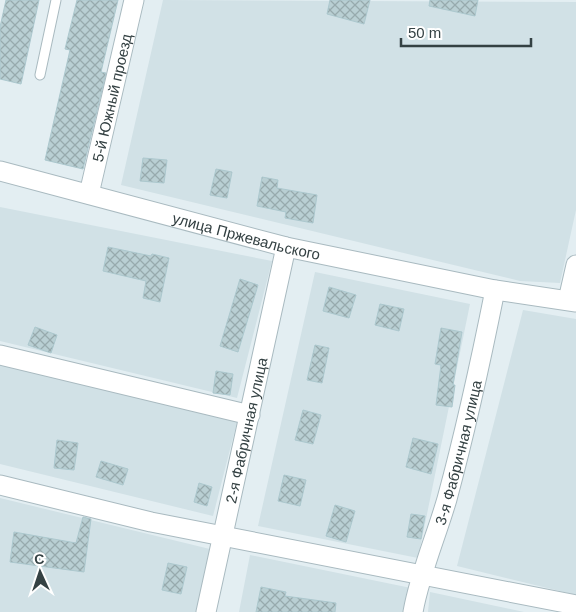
<svg xmlns="http://www.w3.org/2000/svg" width="576" height="612" font-family="Helvetica,sans-serif">
	<style>
		.residential { fill: #d1e1e6 }
		.building { fill: url(#building-cross-hatch); stroke: #acc8ce }
		.lines { fill: none; stroke-linecap: round; stroke-linejoin: round }
		.lane-casing { stroke: #a9bac0; stroke-width: 11 }
		.street-casing { stroke: #a9bac0; stroke-width: 21 }
		.lane { stroke: #fff; stroke-width: 9 }
		.street { stroke: #fff; stroke-width: 19 }
		.labels { text-anchor: middle; dominant-baseline: central; stroke-width: 4; stroke-linejoin: round; paint-order: stroke }
		.street-label { font-size: 15px; fill: #344143; stroke: #fff }
	</style>
	<defs>
		<pattern id="building-cross-hatch" width="8" height="8" patternUnits="userSpaceOnUse" patternTransform="scale(1.25)"><rect width="8" height="8" fill="#b9cfd3"/><path d="M0 0l8 8M0 8l8-8" fill="none" stroke="#97aaad"/></pattern>
	</defs>
	<rect width="100%" height="100%" fill="#e3eef2"/>
	<path class="residential" d="M163,0l413,2v208l-16,73 -40,-2 -399,-96z
		M0,207l272,54 -35,137 -237,-57z
		M315,272l155,32 -52,254 -160,-32z
		M523,310l53,9v276l-119,-29z
		M0,364l237,58 -24,94 -213,-52z
		M0,498l214,52 -16,62h-198z
		M250,555l161,33 -5,24h-167z
		M430,592l94,20h-96z"/>
	<path class="building" d="M6,0h33l-18,84 -21,-5v-52z
		M77,0h41l-17,72 5,1 -23,96 -38,-9 25,-110 -5,-1z
		M330,0h40l-6,24 -37,-10z
		M430,0h48l-3,16 -46,-10z
		M143,158l24,2 -3,23 -24,-2z
		M216,169l16,3 -5,26 -17,-3z
		M262,177l16,3 -1,8 40,7 -4,28 -28,-5 1,-6 -29,-6z
		M108,247l43,9 1,-2 17,4 -9,44 -17,-4 3,-17 -43,-10z
		M240,279l18,6 -20,67 -18,-6z
		M329,287l27,8 -7,23 -26,-7z
		M380,304l24,5 -5,22 -24,-6z
		M35,327l22,8 -6,18 -23,-8z
		M441,328l21,4 -9,53h2l-3,22 -16,-2 5,-40 -6,-1z
		M315,345l14,3 -7,35 -15,-3z
		M216,371l17,3 -3,21 -17,-2z
		M303,410l18,5 -8,29 -18,-4z
		M413,438l25,6 -7,30 -25,-7z
		M57,440l21,3 -4,27 -20,-2z
		M101,461l27,8 -5,16 -27,-8z
		M284,475l22,5 -6,26 -22,-5z
		M199,483l13,4 -5,19 -13,-4z
		M335,505l20,6 -9,31 -20,-6z
		M411,514l14,2 -4,23 -14,-2z
		M83,517l8,2 -7,53 -74,-10 4,-30 62,11z
		M168,563l19,4 -6,27 -19,-4z
		M261,587l25,5 -1,4 51,7 -1,9h-79z"/>
	<g class="lines">
		<defs>
			<path id="lane" d="M40,75l16,-75"/>
			<g id="street">
				<path id="s1" d="M0,171l286,76 209,43 81,12"/>
				<path id="s2" d="M89,194l45,-194"/>
				<path d="M568,300l8,-35"/>
				<path d="M0,355l250,60"/>
				<path d="M0,485l151,37 425,83"/>
				<path id="s3" d="M206,612l80,-365"/>
				<path id="s4" d="M413,612c7,-39 23,-75 34,-113 19,-70 34,-139 48,-209"/>
			</g>
		</defs>
		<use href="#lane" class="lane-casing"/>
		<use href="#street" class="street-casing"/>
		<use href="#lane" class="lane"/>
		<use href="#street" class="street"/>
	</g>
	<g class="labels">
		<g class="street-label">
			<text stroke="none"><textPath href="#s2" startOffset="99">5-й Южный проезд</textPath></text>
			<text stroke="none"><textPath href="#s1" startOffset="255">улица Пржевальского</textPath></text>
			<text stroke="none"><textPath href="#s3" startOffset="186">2-я Фабричная улица</textPath></text>
			<text stroke="none"><textPath href="#s4" startOffset="166">3-я Фабричная улица</textPath></text>
		</g>
	</g>
	<g transform="translate(40 572) rotate(357)" stroke="#ffffff" stroke-width="4" paint-order="stroke">
	<path d="M0-4L9 19L0 12L-9 19Z" fill="#344143"/>
	<text y="-8" font-size="14" font-weight="bold" text-anchor="middle" fill="#344143">С</text>
	</g>
	<path d="M401 38v8h130v-8" fill="none" stroke="#344143" stroke-width="2.5"/>
	<text x="408" y="38" font-size="15" fill="#344143" stroke="#ffffff" stroke-width="4" paint-order="stroke">50 m</text>
</svg>
